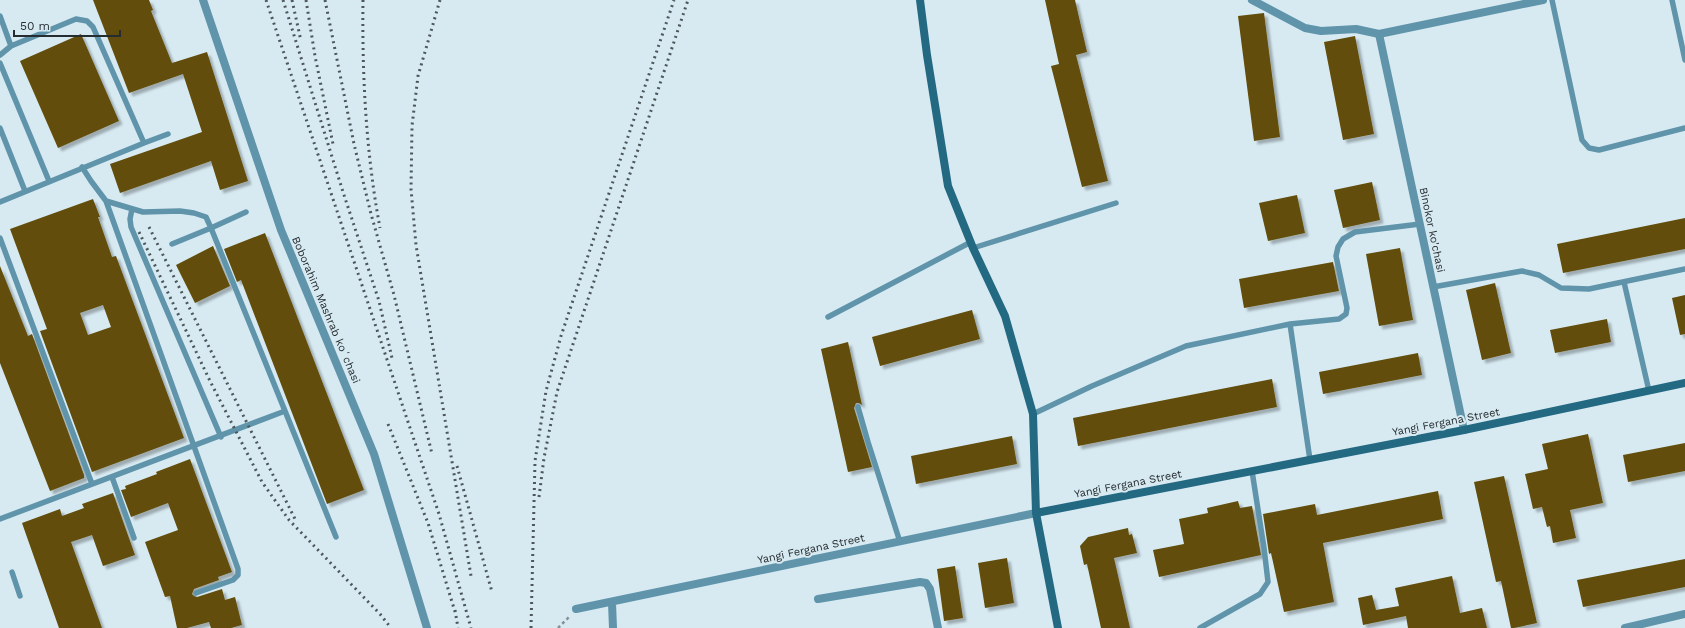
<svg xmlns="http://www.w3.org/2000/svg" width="1685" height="628" font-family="'Work Sans',sans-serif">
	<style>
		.building { fill: #624d09; fill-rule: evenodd; filter: url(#shadow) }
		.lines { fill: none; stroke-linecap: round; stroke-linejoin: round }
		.path { stroke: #849297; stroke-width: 2.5; stroke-dasharray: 3 3; stroke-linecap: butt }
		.lane { stroke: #5f94aa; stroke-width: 5.5 }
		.street { stroke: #5f94aa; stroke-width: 8 }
		.secondary { stroke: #246982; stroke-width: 8 }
		.rail { stroke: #4d575b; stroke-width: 3; stroke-dasharray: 2 4; stroke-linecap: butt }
		.labels { text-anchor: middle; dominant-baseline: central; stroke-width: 4; stroke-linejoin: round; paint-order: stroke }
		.street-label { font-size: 11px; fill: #262d30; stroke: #d7eaf2 }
	</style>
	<defs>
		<filter id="shadow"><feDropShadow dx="3.5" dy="3.5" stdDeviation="1" flood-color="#0004"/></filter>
	</defs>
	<rect width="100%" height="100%" fill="#d7eaf2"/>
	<path class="building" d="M93,0h56l4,10 -2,1 21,52 35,-11 41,129 -28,9 -9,-29 -91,32 -10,-29 92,-32 -19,-58 -54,19z
		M1045,0h30l12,52 -11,3 32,126 -26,6 -31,-121 8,-2z
		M1264,13l16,124 -26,4 -16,-125z
		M81,34l38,87 -61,27 -38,-87z
		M1355,36l19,98 -31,6 -19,-98z
		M1372,182l8,38 -37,8 -9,-38z
		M1297,195l8,38 -37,8 -9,-38z
		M93,199l7,18h-2l14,40 4,-1 68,182 -92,34 -52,-141 7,-2 -37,-100zM103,305l8,22 -23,8 -8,-22z
		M1685,218v31l-122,24 -6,-29z
		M265,233l99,257 -37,14 -86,-224 -4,2 -13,-33z
		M213,246l17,40 -35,17 -19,-38z
		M1400,248l13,72 -34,6 -13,-72z
		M1333,262l6,29 -95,17 -5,-29z
		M0,266l28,70 4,-2 52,141v3l-34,13 -50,-128z
		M1495,283l16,70 -29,7 -16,-70z
		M1685,295v39l-5,1 -8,-37z
		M972,310l8,29 -100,27 -8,-29z
		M1607,319l4,23 -56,11 -5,-23z
		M848,342l14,63 -3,-2h-3l-2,5 18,59 -24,5 -27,-123z
		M1418,353l4,22 -99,19 -4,-22z
		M1272,379l5,28 -199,39 -5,-28z
		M1588,434l15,69 -33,7 6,28 -23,5 -3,-17 -3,1 -5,-20 -9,2 -8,-35 23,-5 -6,-25z
		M1012,436l5,28 -101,20 -5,-28z
		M1685,443v28l-57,11 -5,-27z
		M190,459l42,113 -14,5 1,3 -25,9 -2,5 2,2 3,1 25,-8 3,11 10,-3 7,28 -11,3h-20l-2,-6 -22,6h-10l-7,-32 -5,1 -20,-55 33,-12 -10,-27 -37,14 -10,-27 5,-1 -1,-3 32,-12 -1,-2z
		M1504,476l33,147 -23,5h-3l-10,-47 -5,1 -22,-100z
		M1438,491l5,28 -120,24 11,59 -50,10 -13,-59 -2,1 -6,-40 52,-10 2,11z
		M113,493l22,62 -32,11 -11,-31 -21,7 31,86h-43l-37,-105 38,-14 2,7 22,-8 -2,-4z
		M1238,501l2,7 12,-2 9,49 -102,22 -6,-27 31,-6 -5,-25 29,-6 -1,-5z
		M1128,528l1,7 3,-1 5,19 -23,5 16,70h-29l-14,-64 -3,1 -4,-19 8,-9z
		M1007,558l7,45 -29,5 -7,-45z
		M1685,559v28l-102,20 -6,-27z
		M955,566l8,52 -19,3 -7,-52z
		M1452,576l8,37 22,-5 5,20h-79l-2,-12 -43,9 -5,-27 14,-3 4,15 23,-4 -4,-18z"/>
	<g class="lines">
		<path class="path" d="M558,628l11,-11"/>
		<path class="lane" d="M1552,0l30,140 7,8 10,2 86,-22
			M1672,0l13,60
			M0,16l11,30
			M0,55l11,-9 65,-27 11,2 6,6 51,116 -144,59
			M0,63l49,118
			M0,128l25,63
			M144,143l24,-9
			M82,167l9,14 15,20 37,11 37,-1 14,2 12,4 5,11 35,-16
			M106,201l132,368v6l-5,5 -37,13
			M132,209l-2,10 1,8 90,210
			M0,238l92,246
			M172,244l39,-16 125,309
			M973,248l143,-45
			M1624,282l25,109
			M1433,287l89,-16 17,4 22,13 28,1 96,-20
			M828,317l143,-75
			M1290,324l20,136
			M858,407l10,35 32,100
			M1033,414l59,-28 94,-40 104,-22 49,-5 7,-5 1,-6 -11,-52 2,-9 5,-8 12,-7 65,-8
			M112,477l22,61
			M0,519l285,-108
			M12,572l8,24
			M1200,628l60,-34 8,-12 -4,-34 -12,-77"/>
		<path class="street" d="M203,0l78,230 93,224 53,174
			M1252,0l53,28 16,3 35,-2 23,5 164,-34
			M1379,34l85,396
			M818,599l102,-17 6,1 4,6 8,39
			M612,603l1,25
			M576,609l460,-96
			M1625,628l60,-14"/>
		<path class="secondary" d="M920,0l7,55 21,131 25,62 32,68 28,98 3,99 22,115
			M1036,513l428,-83 221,-47"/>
		<path class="rail" d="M266,0l173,514 32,114
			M283,0l60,192 36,109 13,57
			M292,0l9,41
			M306,0l9,56 18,88
			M325,0l29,144 17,70 23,81 38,159
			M363,0c-1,76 3,153 17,228
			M440,0l-22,76 -6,50 -1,63 5,56 55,331
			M149,227l146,292
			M139,232l71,149 52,101 27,38 91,94 11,14
			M388,424l40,99 28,92
			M457,466l35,126
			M539,497l5,-39 13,-66 131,-392
			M455,610l3,18
			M531,628l4,-167 11,-70 15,-55 113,-336"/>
	</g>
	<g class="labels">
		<g class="street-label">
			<text transform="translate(1432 230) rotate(78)">Binokor ko'chasi</text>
			<text transform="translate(326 310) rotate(67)">Boborahim Mashrab koʻchasi</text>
			<text transform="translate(1446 422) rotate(-11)">Yangi Fergana Street</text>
			<text transform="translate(1128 484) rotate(-11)">Yangi Fergana Street</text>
			<text transform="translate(811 549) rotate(-12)">Yangi Fergana Street</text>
		</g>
	</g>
	<path d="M14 30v6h106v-6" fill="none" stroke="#262d30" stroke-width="2"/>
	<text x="20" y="30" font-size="12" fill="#262d30" stroke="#d7eaf2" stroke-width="3" paint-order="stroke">50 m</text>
</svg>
